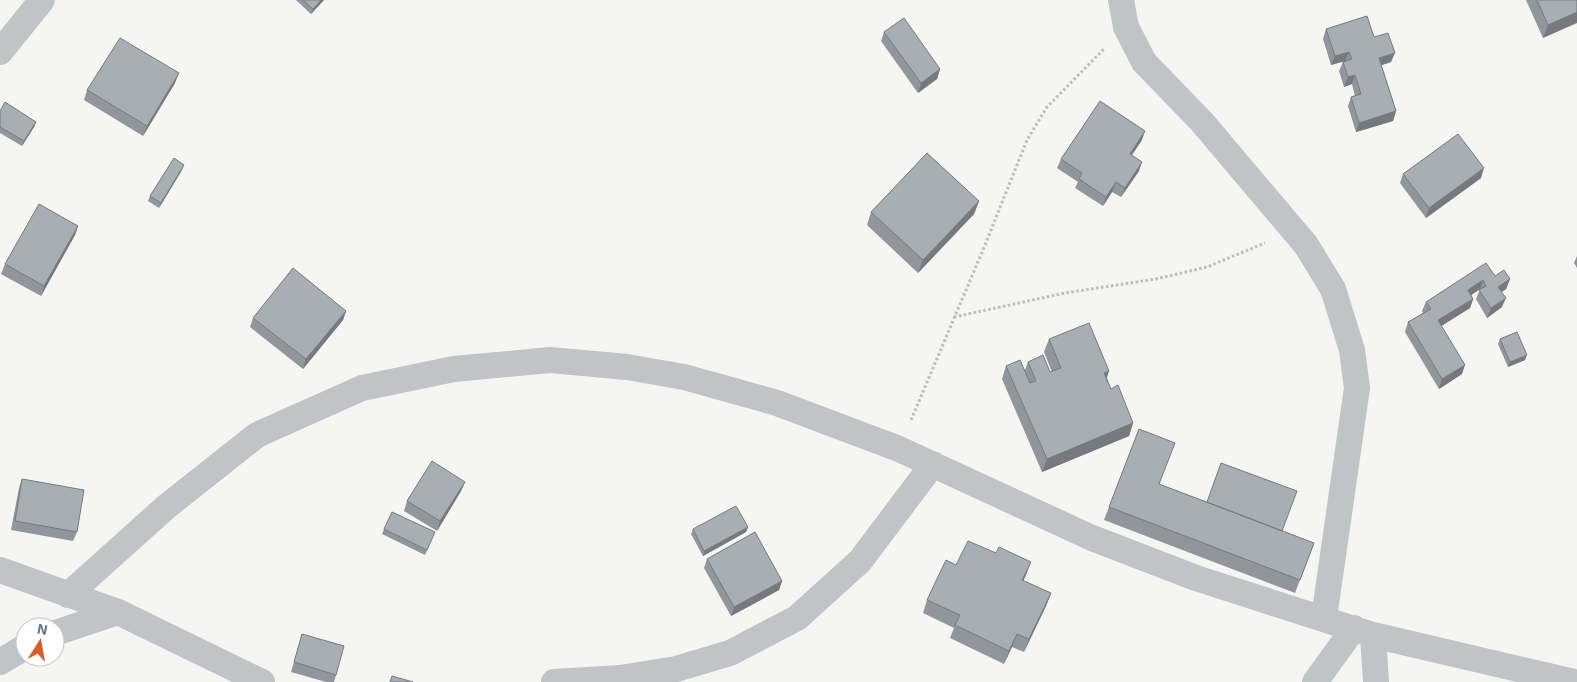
<svg xmlns="http://www.w3.org/2000/svg" width="1577" height="682" font-family="'Exo 2',sans-serif">
	<style>
		.lines { fill: none; stroke-linecap: round; stroke-linejoin: round }
		.path { stroke: #babcbe; stroke-width: 3; stroke-dasharray: 2.5 2.5; stroke-linecap: butt }
		.minor { stroke: #c0c4c7; stroke-width: 26 }
		.wall { fill: #90969b }
		.shaded-wall { fill: #767a7e }
		.building { fill: #a8afb4; stroke: #767a7e }
	</style>
	<rect width="100%" height="100%" fill="#f5f5f2"/>
	<g class="lines">
		<path class="path" d="M954,317l111,-24 91,-14 51,-12 58,-24
			M911,420l72,-170 44,-110 20,-33 57,-58"/>
		<path class="minor" d="M1121,0l5,27 18,35 58,60 104,123 27,44 19,61 5,38 -33,230
			M0,52l42,-52
			M0,570l118,42 144,70
			M68,595l98,-88 91,-72 105,-47 92,-19 96,-9 77,7 57,10 93,26 122,46 193,89 104,40 177,57 201,47
			M55,633l63,-21
			M1373,635l3,47
			M0,662l25,-15
			M554,682l66,-4 56,-9 54,-16 67,-35 63,-57 73,-97
			M1315,682l39,-54"/>
	</g>
	<path class="wall" d="M296,0h28l-13,14z
		M1526,0h51l-34,38z
		M1326,29l48,8 17,25 -10,3 15,46 -3,10 -37,11 -8,-26 3,-9 4,-1 -3,-12 -8,3 -5,-16 4,-9 2,-1 -14,4 -8,-26z
		M884,32l56,37 -3,10 -19,14 -37,-52z
		M175,83l-32,53 -59,-36 3,-10z
		M0,111l36,11 -2,5 -12,19 -22,-13z
		M1142,140l-10,15 7,16 -18,26 -9,-5 -9,14 -28,-18 3,-6 -21,-14 4,-9z
		M182,170l-23,38 -11,-7 2,-5z
		M1403,174l78,4 -55,40 -26,-35z
		M979,201l-5,13 -56,59 -51,-48 4,-13z
		M78,226l-3,9 -34,61 -40,-22 4,-10z
		M1577,256v12l-3,-5z
		M1495,276l15,3 -4,10 -4,3v15l-15,11 -11,-19 4,-10 -9,6 2,4 -3,9 -29,18 21,48 -23,15 -34,-57 3,-10 15,-9 -1,-2 4,-9z
		M346,311l-3,9 -40,49 -53,-42 3,-9z
		M1049,339l58,39 4,11 22,34 -4,13 -87,36 -40,-93 4,-13 19,4 3,-8 22,10h2l-8,-20z
		M1500,339l25,21 -17,7 -10,-23z
		M1139,429l20,55 155,59 -19,50 -191,-73z
		M22,479l55,53 -4,9 -62,-11 8,-42z
		M465,482l-4,9 -24,40 -33,-20 3,-10z
		M748,527l-2,5 -43,24 -12,-22 2,-5z
		M384,529l49,8 -8,18 -43,-21z
		M707,559l75,22 -3,9 -48,26 -27,-48z
		M956,565l70,10 -3,6 28,12 -5,13 -22,46 -12,-5 -8,17 -54,-26 4,-10 -31,-15 4,-13z
		M302,634l34,41 -2,7h-8l-35,-10z"/>
	<path class="shaded-wall" d="M321,0h3l-13,14 2,-5z
		M1577,12v11l-34,15 5,-13z
		M1349,52l-4,9 -14,4 4,-9z
		M1395,53l-4,9 -15,5 3,-9z
		M940,69l-3,10 -19,14 3,-10z
		M179,73l-4,10 -32,53 4,-10z
		M1355,75l-3,9 -8,3 4,-10z
		M1396,111l-3,10 -37,11 3,-9z
		M36,122l-2,5 -12,19 2,-5z
		M1145,131l-3,9 -16,23 4,-9z
		M1142,162l-3,9 -18,26 4,-9z
		M184,165l-2,5 -23,38 2,-5z
		M1484,168l-3,10 -55,40 3,-10z
		M1116,182l-4,10 -9,14 3,-9z
		M979,201l-5,13 -56,59 5,-13z
		M78,226l-3,9 -34,61 3,-10z
		M1510,279l-4,10 -11,7 3,-9z
		M1483,280l-3,9 -16,11 4,-10z
		M1506,298l-4,9 -15,11 4,-10z
		M1473,299l-3,9 -35,22 3,-10z
		M346,311l-3,9 -40,49 3,-10z
		M1527,355l-2,5 -17,7 2,-5z
		M1465,365l-3,9 -23,15 3,-10z
		M1109,371l-4,13 -1,-11z
		M1133,423l-4,13 -87,36 5,-13z
		M465,482l-4,9 -24,40 3,-10z
		M748,527l-2,5 -43,24 1,-5z
		M1031,562l-5,13 -9,18 5,-13z
		M782,581l-3,9 -48,26 3,-9z
		M1051,593l-5,13 -22,46 5,-13z
		M1017,634l-5,13 -8,17 5,-13z"/>
	<path class="building" d="M303,0h18l-8,9z
		M1537,0h40v12l-29,13z
		M1367,16l7,21 14,-4 7,20 -16,5 17,53 -37,12 -8,-26 10,-3 -6,-19 -7,2 -5,-15 9,-3 -3,-7 -14,4 -9,-27z
		M904,18l36,51 -19,14 -37,-51z
		M120,38l59,35 -32,53 -60,-36z
		M1100,101l45,30 -15,23 12,8 -17,26 -9,-6 -10,15 -27,-18 3,-6 -21,-14z
		M5,102l31,20 -12,19 -24,-14v-16z
		M1458,134l26,34 -55,40 -26,-34z
		M927,153l52,48 -56,59 -52,-48z
		M174,158l10,7 -23,38 -11,-7z
		M39,204l39,22 -34,60 -39,-22z
		M1486,263l9,13 9,-6 6,9 -12,8 8,11 -15,10 -12,-18 7,-4 -3,-6 -15,10 5,9 -35,21 27,45 -23,14 -34,-57 23,-13 -5,-7z
		M293,268l53,43 -40,48 -53,-41z
		M1089,323l20,48 -5,2 7,16 7,-4 15,38 -86,36 -41,-93 14,-6 10,23 6,-2 -8,-19 15,-7 7,17 11,-4 -12,-29z
		M1517,332l10,23 -17,7 -10,-23z
		M1139,429l36,14 -16,41 155,59 -14,37 -191,-73z
		M432,461l33,21 -25,39 -33,-20z
		M1221,463l76,28 -15,40 -75,-29z
		M22,479l62,11 -7,42 -62,-11z
		M736,506l12,21 -44,24 -11,-22z
		M392,512l43,20 -8,18 -43,-21z
		M755,532l27,49 -48,26 -27,-48z
		M968,541l28,12 3,-6 32,15 -9,18 29,13 -22,46 -12,-5 -8,17 -54,-26 5,-10 -33,-15 19,-40 10,5z
		M302,634l42,12 -8,29 -42,-13z
		M392,676l21,6h-23z"/>
	<g transform="translate(40 642) rotate(11)"><circle r="24" fill="#ffffff" stroke="#c2c7cd"/>
	<path d="M0-4L9 19L0 12L-9 19Z" fill="#d75d2f"/>
	<text y="-8" font-size="14" font-weight="bold" text-anchor="middle" fill="#667481">N</text>
	</g>
</svg>
